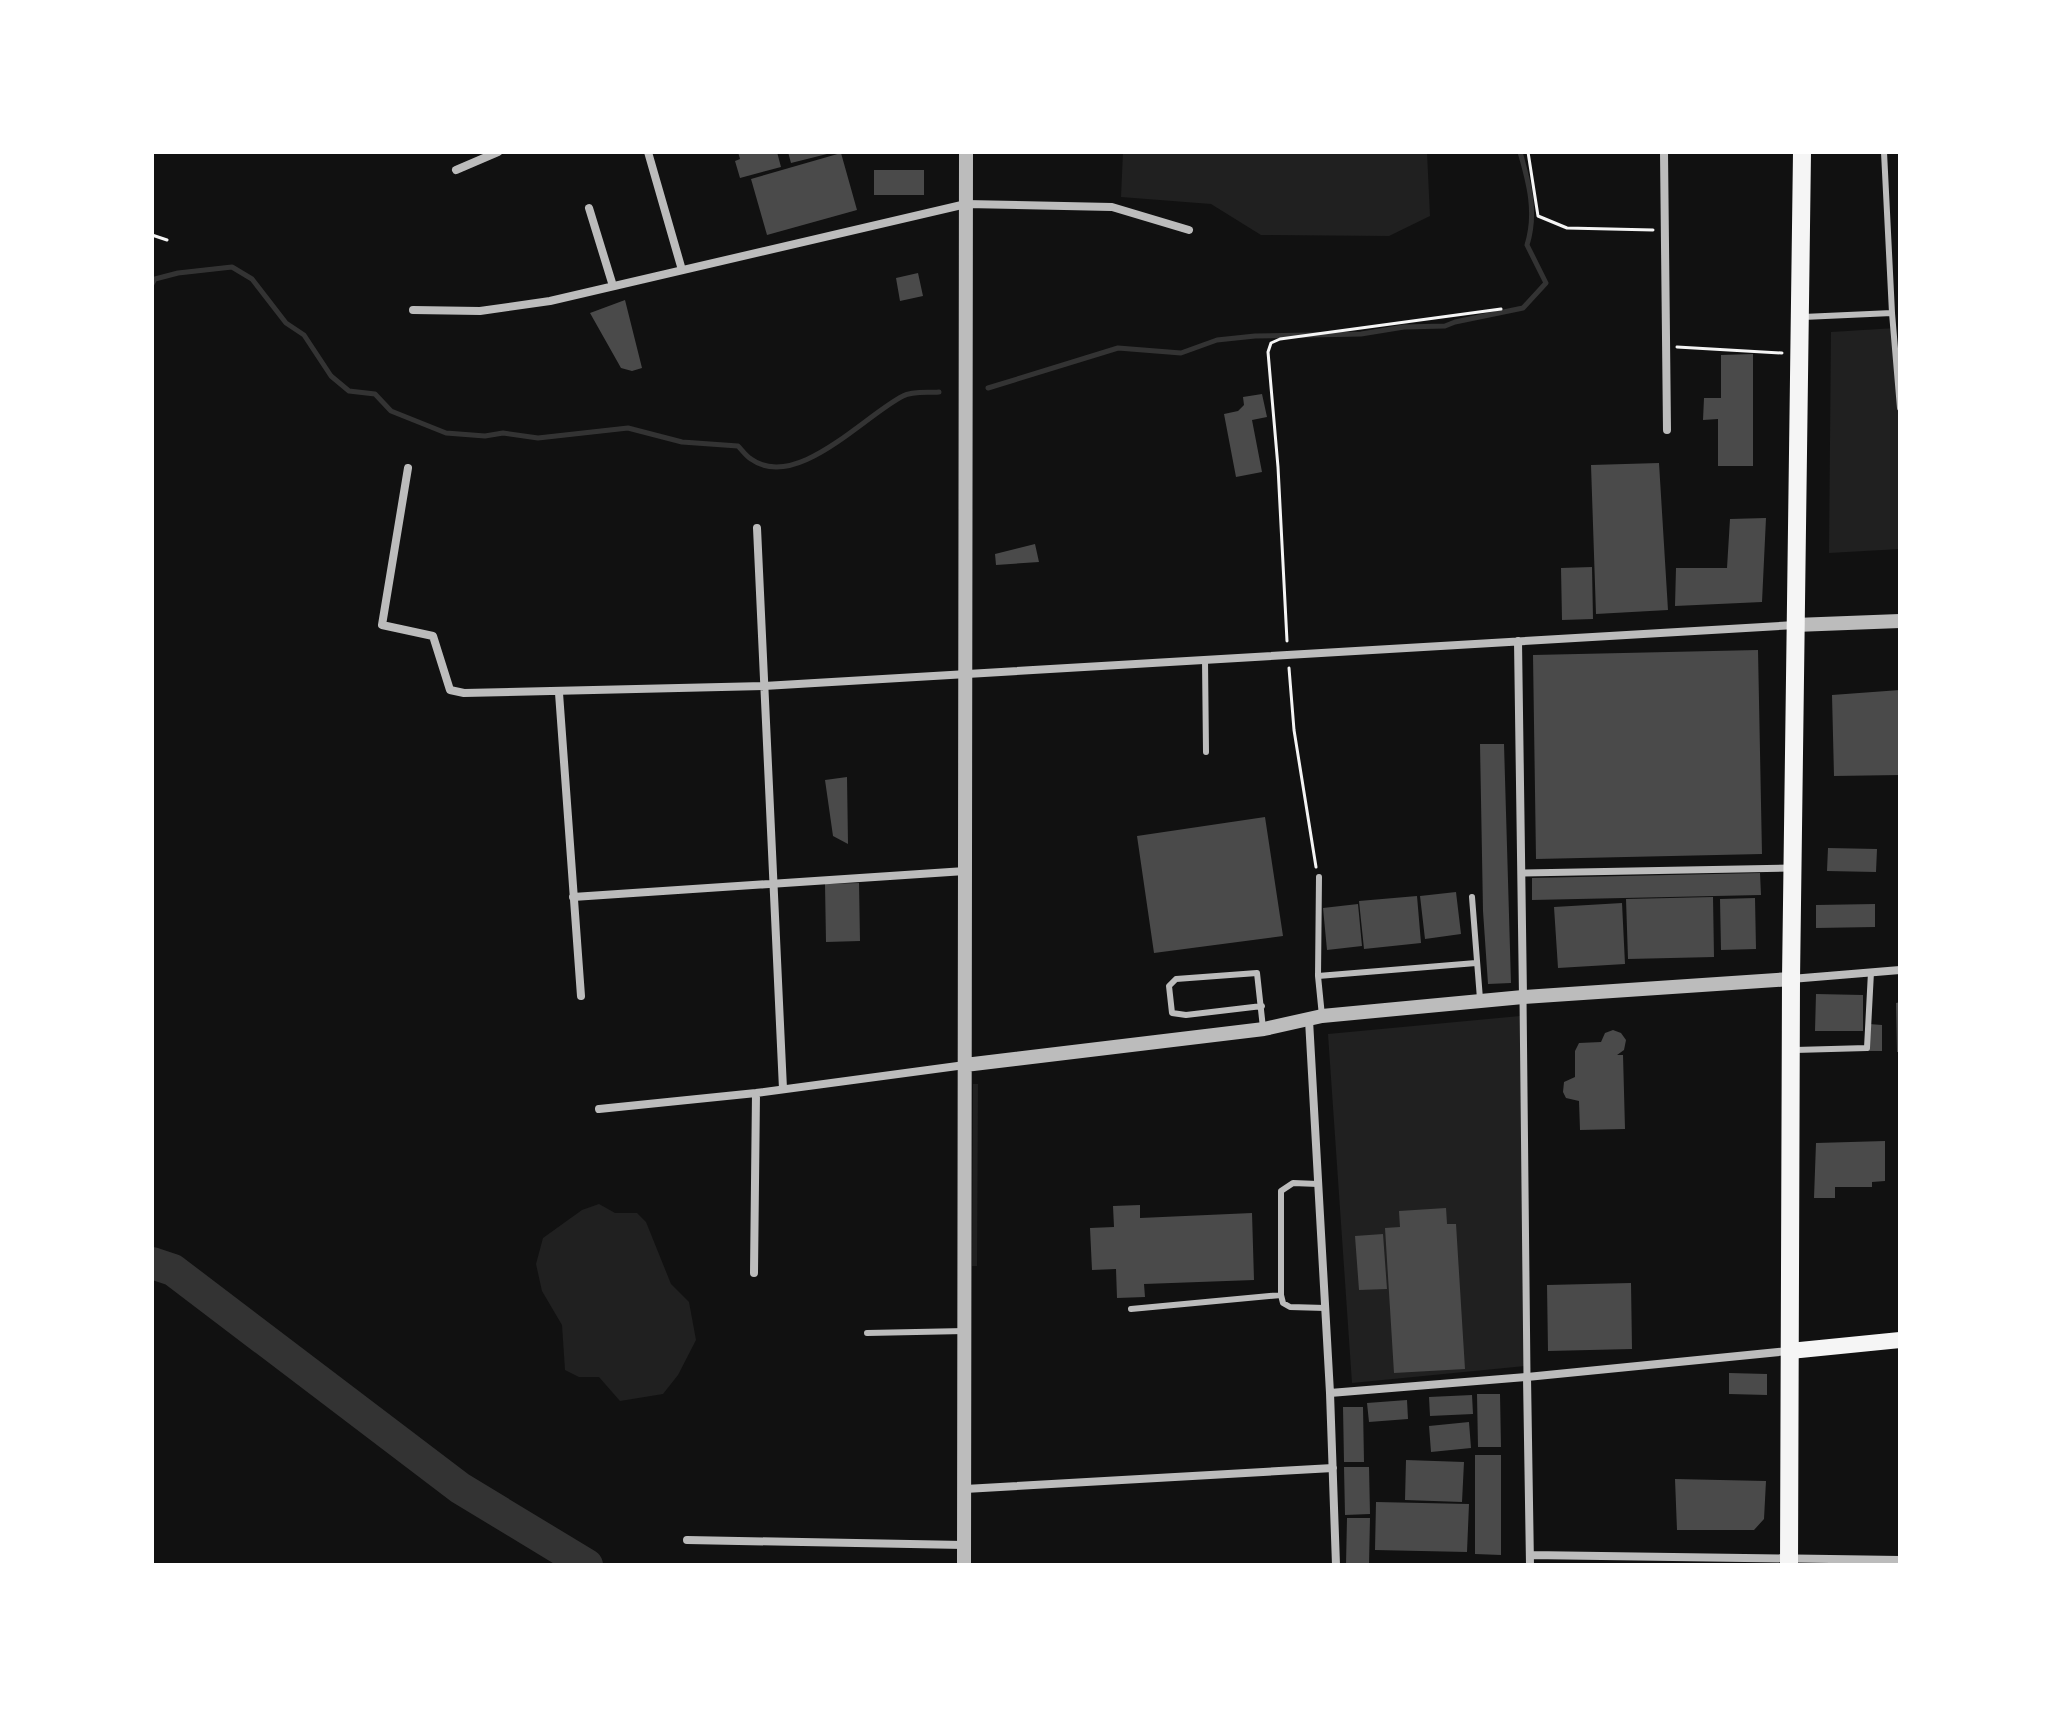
<svg xmlns="http://www.w3.org/2000/svg" width="2052" height="1717" font-family="'Noto Serif',serif">
	<style>
		.green { fill: #202020 }
		.lines { fill: none; stroke-linecap: round; stroke-linejoin: round }
		.stream { stroke: #333; stroke-width: 5 }
		.river { stroke: #333; stroke-width: 32 }
		.building { fill: #4a4a4a }
		.path { stroke: #f5f5f5; stroke-width: 3 }
		.service { stroke: #bcbcbc; stroke-width: 6 }
		.pedestrian { stroke: #bcbcbc; stroke-width: 7 }
		.minor { stroke: #bcbcbc; stroke-width: 8 }
		.tertiary { stroke: #bcbcbc; stroke-width: 14 }
		.secondary { stroke: #f5f5f5; stroke-width: 16 }
		.primary { stroke: #f5f5f5; stroke-width: 18 }
	</style>
	<rect width="100%" height="100%" fill="#111"/>
	<path class="green" d="M1123,152h304l3,64 -41,20 -128,-1 -50,-31 -90,-7z
		M1896,328l4,61v160l-71,4 2,-221z
		M1520,1016l5,350 -173,17 -24,-349z
		M973,1084h5l-1,182h-5z
		M599,1204l16,9h22l9,9 25,62 18,18 7,38 -18,35 -15,19 -43,7 -21,-24h-20l-14,-7 -3,-45 -20,-34 -6,-27 7,-26 39,-28z"/>
	<g class="lines">
		<path class="stream" d="M152,284l3,-5 23,-6 54,-6 20,12 34,44 18,12 27,41 18,15 26,3 16,17 55,22 39,3 18,-3 35,5 90,-10 54,14 56,4c4,4 8,10 13,13 45,33 114,-44 152,-63 9,-5 25,-3 36,-4
			M988,388l130,-40 63,5 36,-13 38,-4 106,-2 43,-7 41,-1 10,-4 68,-14 23,-25 -19,-38c10,-32 2,-62 -7,-93"/>
		<path class="river" d="M152,1263l21,7 287,218 127,77"/>
	</g>
	<path class="building" d="M738,152h39l4,15 -41,11 -5,-17 5,-2z
		M788,152h43v1l-40,10z
		M841,153l16,57 -90,25 -16,-56z
		M874,170h50v25h-50z
		M918,273l5,23 -23,5 -4,-23z
		M625,300l17,68 -10,3 -11,-3 -31,-55z
		M1753,354v112h-35v-47l-15,1 1,-22h17v-43z
		M1262,394l5,23 -15,3 10,52 -26,5 -12,-63 14,-3 6,-6 -1,-8z
		M1659,463l9,147 -72,4 -5,-149z
		M1766,518l-4,84 -87,4 1,-38h51l3,-49z
		M1035,544l4,18 -43,3 -1,-11z
		M1592,567l1,52 -31,1 -1,-52z
		M1758,650l4,204 -226,5 -3,-204z
		M1900,690v85l-66,1 -2,-81z
		M1480,744h24l7,239 -23,1 -5,-73z
		M847,777l1,67 -15,-8 -8,-56z
		M1265,817l18,119 -129,17 -17,-117z
		M1828,848l49,1 -1,23 -49,-1z
		M1760,873l1,22 -229,5v-22z
		M859,883l1,58 -34,1 -1,-58z
		M1456,892l5,42 -36,5 -5,-43z
		M1417,896l4,47 -57,6 -5,-48z
		M1713,897l1,60 -86,2 -2,-60z
		M1755,898l1,51 -35,1 -1,-51z
		M1622,903l3,61 -67,4 -4,-61z
		M1358,904l4,42 -35,4 -4,-42z
		M1875,904v23l-59,1v-23z
		M1816,994l47,1v36h-48z
		M1900,1002v50h-3l-1,-49z
		M1869,1024l13,1v26h-13z
		M1613,1030l8,3 5,7 -2,10 -7,5h6l2,74 -45,1 -1,-29 -13,-3 -3,-6 1,-10 11,-5v-26l4,-8 22,-1 4,-9z
		M1885,1141v40l-13,1v5h-37v11h-21l2,-55z
		M1140,1205v13l112,-5 2,67 -110,4 1,13 -28,1 -1,-29 -24,1 -2,-42 24,-1 -1,-21z
		M1446,1208l1,16h9l9,145 -71,4 -9,-145 15,-1 -1,-16z
		M1383,1234l4,55 -28,1 -4,-54z
		M1631,1283l1,66 -84,2 -1,-66z
		M1729,1373l38,1v21l-38,-1z
		M1477,1394h23l1,53h-23z
		M1472,1395l1,19 -43,2 -1,-19z
		M1407,1400l1,19 -39,3 -2,-19z
		M1343,1407h20l1,55h-20z
		M1469,1422l2,26 -40,4 -2,-26z
		M1475,1455h26v100l-26,-1z
		M1406,1460l58,2 -2,40 -57,-2z
		M1344,1467h25l1,47 -25,1z
		M1675,1479l91,2 -2,38 -10,11h-77z
		M1376,1502l93,2 -2,48 -92,-2z
		M1347,1518h23l-1,47h-23z"/>
	<g class="lines">
		<path class="path" d="M1528,152l10,64 29,12 86,2
			M152,235l15,5
			M1677,347l105,6
			M1287,641l-9,-174 -10,-115 3,-9 9,-4 221,-30
			M1289,668l5,62 22,137"/>
		<path class="service" d="M1884,152l8,161 8,95
			M1803,317l89,-4
			M1205,660l1,92
			M1319,877l-1,99 4,40
			M1472,897l8,102
			M1318,976l158,-13
			M1262,1006l-76,9 -14,-2 -3,-27 7,-7 81,-6 6,55
			M1795,1050l72,-2 4,-76
			M1318,1184l-25,-1 -12,8v104l2,8 7,4 35,1
			M1131,1309l150,-14
			M867,1333l98,-2"/>
		<path class="pedestrian" d="M1522,873l269,-5
			M1523,997l4,380"/>
		<path class="minor" d="M648,152l34,118
			M1664,152l3,278
			M456,170l42,-18
			M589,208l24,78
			M413,310l67,1 70,-10 416,-97 146,3 77,23
			M408,468l-26,157 51,11 17,54 14,3 300,-7 1031,-61
			M757,528l26,561
			M1518,641l5,356
			M559,693l22,303
			M573,897l392,-26
			M1791,979l109,-9
			M1309,1020l21,373 6,172
			M599,1109l157,-16 209,-28
			M754,1273l2,-180
			M1527,1377l3,188
			M1330,1393l197,-16 262,-26
			M965,1489l368,-21
			M687,1540l277,5
			M1530,1555l370,5"/>
		<path class="tertiary" d="M1795,625l105,-4
			M965,1065l299,-36 58,-13 201,-19 268,-18
			M964,1565l2,-1413"/>
		<path class="secondary" d="M1790,1351l110,-11"/>
		<path class="primary" d="M1789,1565l2,-586 11,-827"/>
	</g>
	<rect width="2052" height="1717" fill="none" stroke="#ffffff" stroke-width="308"/>
</svg>
